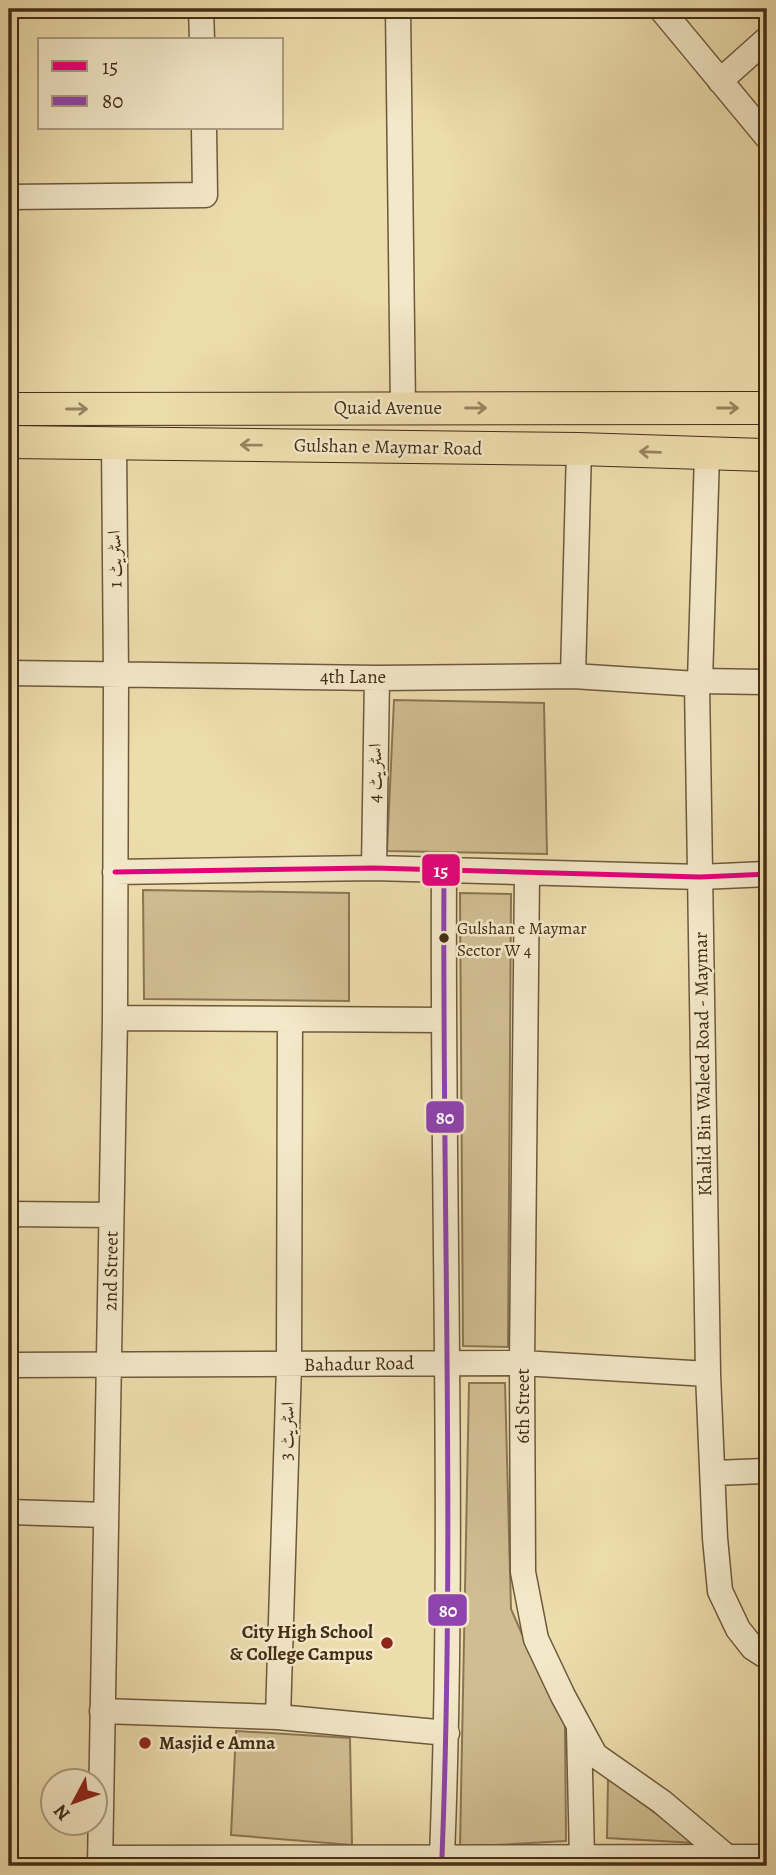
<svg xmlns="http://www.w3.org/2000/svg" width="776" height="1875" font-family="Alegreya,Amiri,serif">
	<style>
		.green { fill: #d0be92; stroke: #8a7654; stroke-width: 2 }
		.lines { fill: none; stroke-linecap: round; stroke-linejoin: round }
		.minor-casing { stroke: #6e593b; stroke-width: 27 }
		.major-casing { stroke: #442d15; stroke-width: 34 }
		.minor { stroke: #f3e8c9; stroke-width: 24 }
		.major { stroke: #eddcac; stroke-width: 32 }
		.bus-1-casing { stroke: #f3e8c9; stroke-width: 10 }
		.bus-2-casing { stroke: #f3e8c9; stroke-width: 10 }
		.bus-1 { stroke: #e5007d; stroke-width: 5 }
		.bus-2 { stroke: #8e44ad; stroke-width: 5 }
		.oneway { stroke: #988460 }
		.bus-dot { fill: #442d15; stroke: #f3e8c9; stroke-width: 2.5 }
		.poi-dot { fill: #8f2418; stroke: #f3e8c9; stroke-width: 2.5 }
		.labels { text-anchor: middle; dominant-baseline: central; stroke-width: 5; stroke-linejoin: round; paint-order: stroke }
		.bus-label { font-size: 17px; fill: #442d15; stroke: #f3e8c9; text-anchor: start }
		.street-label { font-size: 19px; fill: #442d15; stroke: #f3e8c9 }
		.poi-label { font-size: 19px; font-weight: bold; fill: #442d15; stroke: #f3e8c9; text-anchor: end }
		.line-badge { stroke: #f3e8c9; stroke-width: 2.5 }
		.badge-label { font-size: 19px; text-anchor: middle; font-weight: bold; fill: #fff }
	</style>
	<rect width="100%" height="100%" fill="#eddcac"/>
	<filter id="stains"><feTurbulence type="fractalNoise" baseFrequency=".00286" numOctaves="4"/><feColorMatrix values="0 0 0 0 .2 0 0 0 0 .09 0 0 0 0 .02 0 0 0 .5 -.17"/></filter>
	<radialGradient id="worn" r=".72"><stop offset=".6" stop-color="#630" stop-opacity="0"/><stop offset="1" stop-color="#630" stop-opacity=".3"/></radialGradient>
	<path class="green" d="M394,700l150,3 3,151 -160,-3z
		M143,890l206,3v108l-205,-2z
		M460,893l51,1 -3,453 -45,-1z
		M469,1383h36l6,226 24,55 30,61 1,116 -106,6z
		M236,1731l114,7 2,107 -121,-10z
		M608,1778l88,65 -89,-5z"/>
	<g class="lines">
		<defs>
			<path id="minor" d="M201,9l1,31
				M398,9l5,399
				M661,9l106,128
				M720,81l47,-42
				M9,197l196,-2 -1,-67
				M707,455l-7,226 -3,3 11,690 7,164 5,53 18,38 15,19 14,9
				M9,673l368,5 196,-2 124,8
				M573,676l6,-227
				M700,681l67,1
				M374,868l3,-190
				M115,872l259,-4 326,9 67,-3
				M527,874l-5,489 1,209 13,67 27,57 32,59 67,47 65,55
				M115,1018l328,2
				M9,1214l102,1
				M9,1365l513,-2 186,11
				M714,1473l53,-2
				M9,1512l97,3
				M102,1711l176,6 169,16
				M278,1717l11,-352 1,-345
				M579,1729l3,128
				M442,1857c13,-329 0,-657 2,-987
				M101,1858l666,-1
				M100,1866l15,-848 1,-343 -2,-231"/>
			<path id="major" d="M9,409l758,-1
				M9,442l570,7 188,6"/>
		</defs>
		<use href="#minor" class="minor-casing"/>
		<use href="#major" class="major-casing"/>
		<use href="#minor" class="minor"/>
		<use href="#major" class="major"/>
		<defs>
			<path id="bus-1" d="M115,872l259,-4 326,9 67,-3"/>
			<path id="bus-2" d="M442,1857c13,-329 0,-657 2,-987"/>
		</defs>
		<use href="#bus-1" class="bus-1-casing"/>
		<use href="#bus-2" class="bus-2-casing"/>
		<use href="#bus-1" class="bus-1"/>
		<use href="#bus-2" class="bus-2"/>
	</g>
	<defs><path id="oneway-shaft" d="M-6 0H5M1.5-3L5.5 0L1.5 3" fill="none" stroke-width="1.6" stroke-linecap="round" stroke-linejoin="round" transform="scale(1.75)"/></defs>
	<g class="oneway">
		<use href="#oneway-shaft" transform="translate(476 408)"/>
		<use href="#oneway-shaft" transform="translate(728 408)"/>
		<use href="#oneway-shaft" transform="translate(77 409)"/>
		<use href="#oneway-shaft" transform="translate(251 445) rotate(-179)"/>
		<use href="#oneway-shaft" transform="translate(650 452) rotate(-178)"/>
	</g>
	<circle class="bus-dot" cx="444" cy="938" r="6"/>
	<g class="poi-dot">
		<circle cx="387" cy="1643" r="7"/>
		<circle cx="145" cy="1743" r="7"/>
	</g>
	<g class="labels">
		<g class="bus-label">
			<text x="457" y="928">Gulshan e Maymar<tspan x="457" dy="22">Sector W 4</tspan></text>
		</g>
		<g class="street-label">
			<text x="388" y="408">Quaid Avenue</text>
			<text transform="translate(388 447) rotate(1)">Gulshan e Maymar Road</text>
			<text transform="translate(115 559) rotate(-91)">اسٹریٹ 1</text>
			<text x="353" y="677">4th Lane</text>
			<text transform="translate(375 773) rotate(-89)">اسٹریٹ 4</text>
			<text transform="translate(703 1064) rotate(-91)">Khalid Bin Waleed Road - Maymar</text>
			<text transform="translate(111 1271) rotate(-89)">2nd Street</text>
			<text transform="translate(359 1364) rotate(-1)">Bahadur Road</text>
			<text transform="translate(523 1406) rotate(-90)">6th Street</text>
			<text transform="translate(287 1431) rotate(-88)">اسٹریٹ 3</text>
		</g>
		<g class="poi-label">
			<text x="373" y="1632">City High School<tspan x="373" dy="22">&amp; College Campus</tspan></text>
			<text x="159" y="1743" text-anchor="start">Masjid e Amna</text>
		</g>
	</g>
	<g class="line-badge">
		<rect x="421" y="853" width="40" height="34" rx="7" fill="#e5007d"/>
		<rect x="425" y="1100" width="40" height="34" rx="7" fill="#8e44ad"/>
		<rect x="427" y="1593" width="41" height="34" rx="7" fill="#8e44ad"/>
	</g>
	<g class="badge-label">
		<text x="441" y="877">15</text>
		<text x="445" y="1124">80</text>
		<text x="448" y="1617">80</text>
	</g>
	<rect width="776" height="1875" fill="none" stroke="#eddcac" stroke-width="35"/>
	<rect x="10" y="10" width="755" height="1854" fill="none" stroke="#442d15" stroke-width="3.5"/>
	<rect x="18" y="18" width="741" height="1840" fill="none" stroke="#442d15" stroke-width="2"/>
	<rect x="38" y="38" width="245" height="91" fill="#f3e8c9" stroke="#ad9d81" stroke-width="2"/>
	<rect x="52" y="61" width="35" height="10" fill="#e5007d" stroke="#ad9d81" stroke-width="2"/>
	<text x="102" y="74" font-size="21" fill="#442d15">15</text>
	<rect x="52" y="96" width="35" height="10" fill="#8e44ad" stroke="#ad9d81" stroke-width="2"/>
	<text x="102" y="108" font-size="21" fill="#442d15">80</text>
	<g transform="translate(74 1802) rotate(229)"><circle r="33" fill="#f3e8c9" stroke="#ad9d81" stroke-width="2"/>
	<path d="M0-5L12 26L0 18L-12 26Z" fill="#8f2418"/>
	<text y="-10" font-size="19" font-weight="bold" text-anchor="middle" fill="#442d15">N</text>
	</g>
	<rect width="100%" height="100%" filter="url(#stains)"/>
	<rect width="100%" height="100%" fill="url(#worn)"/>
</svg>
